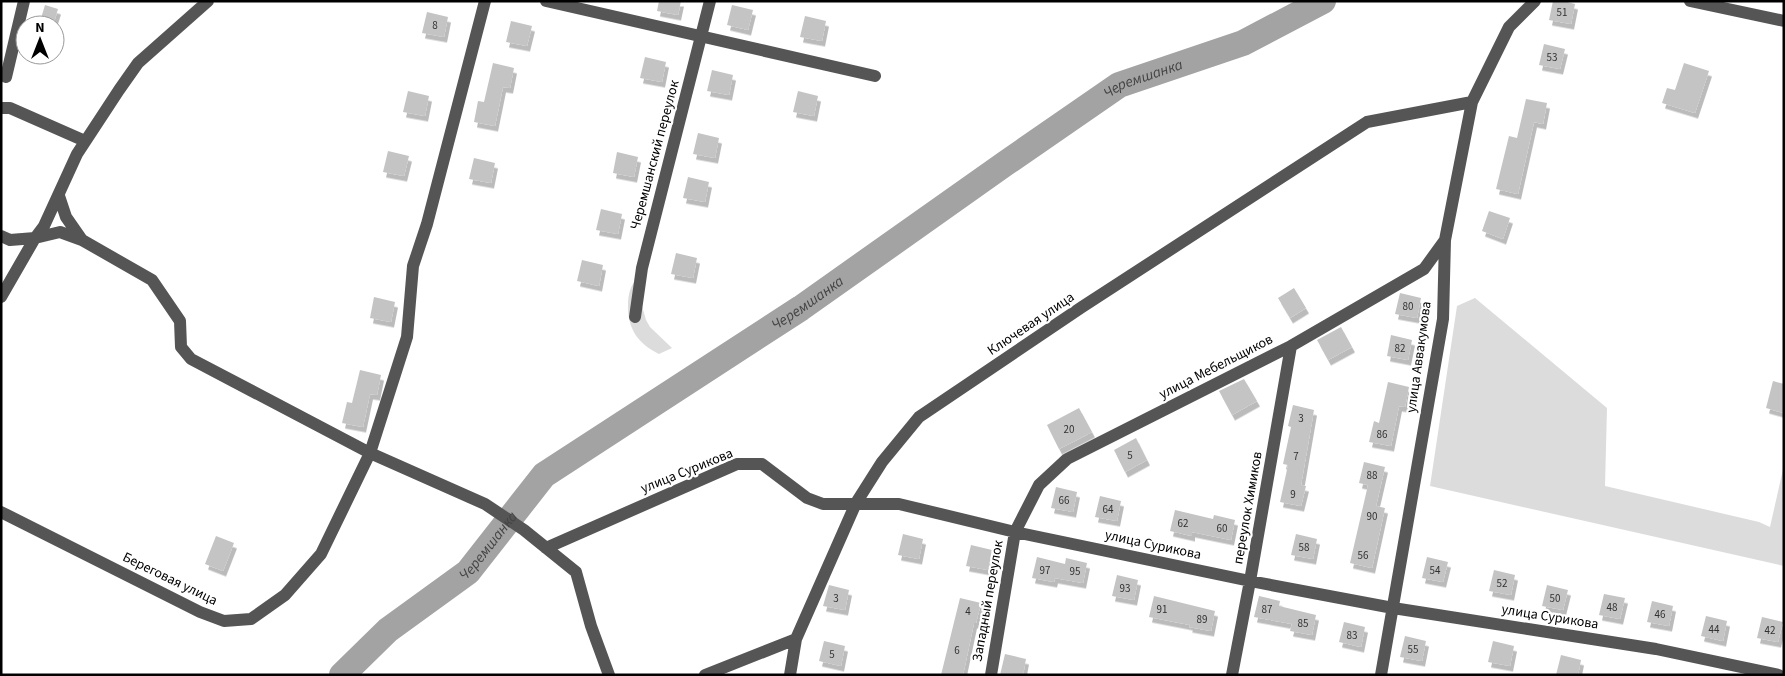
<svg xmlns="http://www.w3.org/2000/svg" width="1785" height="676" font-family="'Source Sans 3',sans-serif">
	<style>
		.green { fill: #dcdcdc }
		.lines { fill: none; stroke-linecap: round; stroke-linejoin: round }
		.river { stroke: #a3a3a3; stroke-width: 26 }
		.building { fill: #c4c4c4; filter: url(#shadow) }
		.minor { stroke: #555; stroke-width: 12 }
		.labels { text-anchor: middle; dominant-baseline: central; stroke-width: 4.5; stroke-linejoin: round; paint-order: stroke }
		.number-label { font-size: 11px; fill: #313131 }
		.street-label { font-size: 14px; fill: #000; stroke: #fff }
		.water-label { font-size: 15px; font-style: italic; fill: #444; stroke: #fff }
	</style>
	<defs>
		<filter id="shadow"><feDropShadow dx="3" dy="5.5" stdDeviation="0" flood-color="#0004"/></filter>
	</defs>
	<rect width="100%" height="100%" fill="#fff"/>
	<path class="green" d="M635,281l11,39 4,7 22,21 -13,6c-20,-10 -31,-24 -31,-47 0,-10 1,-18 7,-26z
		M1475,298l132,110 -2,78 154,36 11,5 14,-62v101l-354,-80 27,-180z"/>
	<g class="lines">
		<path class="river" id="s1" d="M342,675l46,-45 80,-58 76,-97 257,-167 205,-145 113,-78 124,-42 80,-42"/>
	</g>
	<path class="building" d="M659,1h22l-3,14 -21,-4z
		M1553,1h10l12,3 -4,20 -22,-4z
		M45,5l13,4 -5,16h-14z
		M732,5l21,5 -5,20 -21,-5z
		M427,12l21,5 -4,20 -22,-4z
		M805,16l21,5 -4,20 -22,-4z
		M511,21l21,5 -5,20 -21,-4z
		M1544,44l21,5 -5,20 -21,-4z
		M645,57l21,5 -4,20 -22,-4z
		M493,63l21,5 -4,20 -7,-1 -8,39 -21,-4 4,-21 6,1z
		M1684,63l25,8 -14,42 -33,-10 5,-15 8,2z
		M712,70l21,5 -4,20 -22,-4z
		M408,91l21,5 -4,20 -22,-4z
		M798,91l20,5 -4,20 -21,-4z
		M1526,99l21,4 -4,21 -9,-2 -16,72 -22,-5 13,-53 8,2z
		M698,133l21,5 -4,20 -22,-4z
		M388,151l21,5 -5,20 -21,-4z
		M617,152l21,5 -4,20 -21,-4z
		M474,158l21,5 -4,20 -22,-4z
		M688,177l21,5 -4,20 -22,-4z
		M601,209l21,5 -4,20 -22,-4z
		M1489,211l21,7 -7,21 -21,-8z
		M676,253l21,5 -4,20 -22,-4z
		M582,260l21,5 -4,21 -22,-5z
		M1294,288l12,20 -16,10 -12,-20z
		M1400,293l21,5 -4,20 -22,-4z
		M374,297l21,5 -4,20 -21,-4z
		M1341,327l11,20 -24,13 -11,-20z
		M1391,335l21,5 -4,20 -21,-4z
		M360,370l21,5 -4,20 -7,-1 -7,33 -21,-4 5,-21 5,1z
		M1244,379l13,22 -25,14 -13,-24z
		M1773,381l11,3v29l-18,-5z
		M1388,382l21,5 -4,20 -6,-1 -8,40 -22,-4 5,-21 5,2z
		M1293,405l21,5 -13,75 5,1 -5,20 -21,-4 8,-37 -5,-1 8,-37 -3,-1z
		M1079,408l13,24 -33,17 -12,-24z
		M1136,438l11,22 -22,12 -11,-22z
		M1364,462l21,5 -9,39 9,2 -13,60 -22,-5 18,-78 -9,-2z
		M1056,487l21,5 -4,20 -22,-4z
		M1100,496l21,5 -4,20 -22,-4z
		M1175,510l38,9 1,-4 21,5 -4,20 -39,-8v4l-22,-5z
		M903,534l20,5 -4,20 -21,-4z
		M1296,534l21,5 -4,20 -22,-4z
		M216,536l18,7 -11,28 -18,-7z
		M971,545l21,5 -4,20 -22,-4z
		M1037,557l28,7 1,-6 21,5 -4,20 -28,-5 -1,4 -22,-4z
		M1427,557l21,5 -5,20 -21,-4z
		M1494,570l21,5 -4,20 -22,-4z
		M1117,575l21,5 -4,20 -22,-4z
		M829,585l20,5 -4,20 -22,-4z
		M1547,585l21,5 -5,20 -21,-4z
		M1604,594l21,4 -5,21 -21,-4z
		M1154,596l61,15 -4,20 -22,-4 1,-2 -41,-8z
		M1259,596l21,5 -1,5 37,9 -4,20 -22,-4 2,-7 -38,-7z
		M960,598l21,5 -5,20h-2l-11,52h-22z
		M1652,601l21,5 -4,20 -22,-4z
		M1706,616l21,5 -4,20 -22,-5z
		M1762,617l21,5 -5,20 -21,-4z
		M1344,622l21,5 -4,20 -22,-5z
		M1405,636l21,5 -4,20 -22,-4z
		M824,641l21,5 -4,20 -22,-5z
		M1493,641l21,5 -4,20 -22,-4z
		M1005,654l21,5 -3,16h-23z
		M1561,655l20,5 -3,15h-22z"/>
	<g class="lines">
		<path class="minor" d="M546,1l329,75
			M1690,1l94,20
			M6,77l18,-76
			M1,108h9l75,33
			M59,196l7,21 16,23
			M1,236l9,4 25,-2 25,-6 22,8 70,40 28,41 1,26 10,12 179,94 115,51 39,26 52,42 15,54 18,49
			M1,297l34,-59 9,-12 33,-72 42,-64 19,-27 70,-62
			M635,317l7,-49 68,-267
			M1,512l199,100 24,9 27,-2 34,-24 36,-41 49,-101 37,-116 6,-71 14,-42 58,-223
			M546,548l191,-84h25l45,34 16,6h76l116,28 235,49 143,27 263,41 123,26
			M705,675l91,-36 60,-136 26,-41 37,-45 163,-110 285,-185 105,-20
			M790,675l6,-36
			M991,675l24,-143 24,-47 28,-26 224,-113 133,-77 21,-29
			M1232,675l18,-94 41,-235
			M1381,675l62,-356 2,-79 27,-138 37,-75 26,-26"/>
	</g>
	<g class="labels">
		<g class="number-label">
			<text x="1562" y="12">51</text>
			<text x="435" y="25">8</text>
			<text x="1552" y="57">53</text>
			<text x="1408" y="306">80</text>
			<text x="1400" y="348">82</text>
			<text x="1301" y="418">3</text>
			<text x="1069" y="429">20</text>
			<text x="1382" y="434">86</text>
			<text x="1130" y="455">5</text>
			<text x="1296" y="456">7</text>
			<text x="1372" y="475">88</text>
			<text x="1293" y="494">9</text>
			<text x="1064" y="500">66</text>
			<text x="1108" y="509">64</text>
			<text x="1372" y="516">90</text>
			<text x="1183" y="523">62</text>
			<text x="1222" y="528">60</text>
			<text x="1304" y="547">58</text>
			<text x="1363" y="555">56</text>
			<text x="1045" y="570">97</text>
			<text x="1435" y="570">54</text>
			<text x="1075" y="571">95</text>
			<text x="1502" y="583">52</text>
			<text x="1125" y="588">93</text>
			<text x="836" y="598">3</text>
			<text x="1555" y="598">50</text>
			<text x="1612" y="607">48</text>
			<text x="1162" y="609">91</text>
			<text x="1267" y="609">87</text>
			<text x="968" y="611">4</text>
			<text x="1660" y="614">46</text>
			<text x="1202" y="619">89</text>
			<text x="1303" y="623">85</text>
			<text x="1714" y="629">44</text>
			<text x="1770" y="630">42</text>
			<text x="1352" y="635">83</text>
			<text x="1413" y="649">55</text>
			<text x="957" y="650">6</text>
			<text x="832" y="654">5</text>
		</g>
		<g class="street-label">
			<text transform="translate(655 155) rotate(-75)">Черемшанский переулок</text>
			<text transform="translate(1031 324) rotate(-34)">Ключевая улица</text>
			<text transform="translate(1419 357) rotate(-82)">улица Аввакумова</text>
			<text transform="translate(1216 367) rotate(-27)">улица Мебельщиков</text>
			<text transform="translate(687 471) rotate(-22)">улица Сурикова</text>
			<text transform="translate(1248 508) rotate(-80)">переулок Химиков</text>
			<text transform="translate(1153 545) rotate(12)">улица Сурикова</text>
			<text transform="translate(170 579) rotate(26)">Береговая улица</text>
			<text transform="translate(988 601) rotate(-80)">Западный переулок</text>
			<text transform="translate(1550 617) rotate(9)">улица Сурикова</text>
		</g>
		<g class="water-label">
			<text stroke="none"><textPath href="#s1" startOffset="1006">Черемшанка</textPath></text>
			<text stroke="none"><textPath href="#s1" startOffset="601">Черемшанка</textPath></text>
			<text stroke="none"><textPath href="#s1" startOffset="196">Черемшанка</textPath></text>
		</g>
	</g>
	<rect width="1785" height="676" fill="none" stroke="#000000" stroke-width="5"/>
	<g transform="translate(40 40)"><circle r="24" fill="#ffffff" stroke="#999999"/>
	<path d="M0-4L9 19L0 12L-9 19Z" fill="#000000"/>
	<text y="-8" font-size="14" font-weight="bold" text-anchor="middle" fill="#000000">N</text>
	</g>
</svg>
